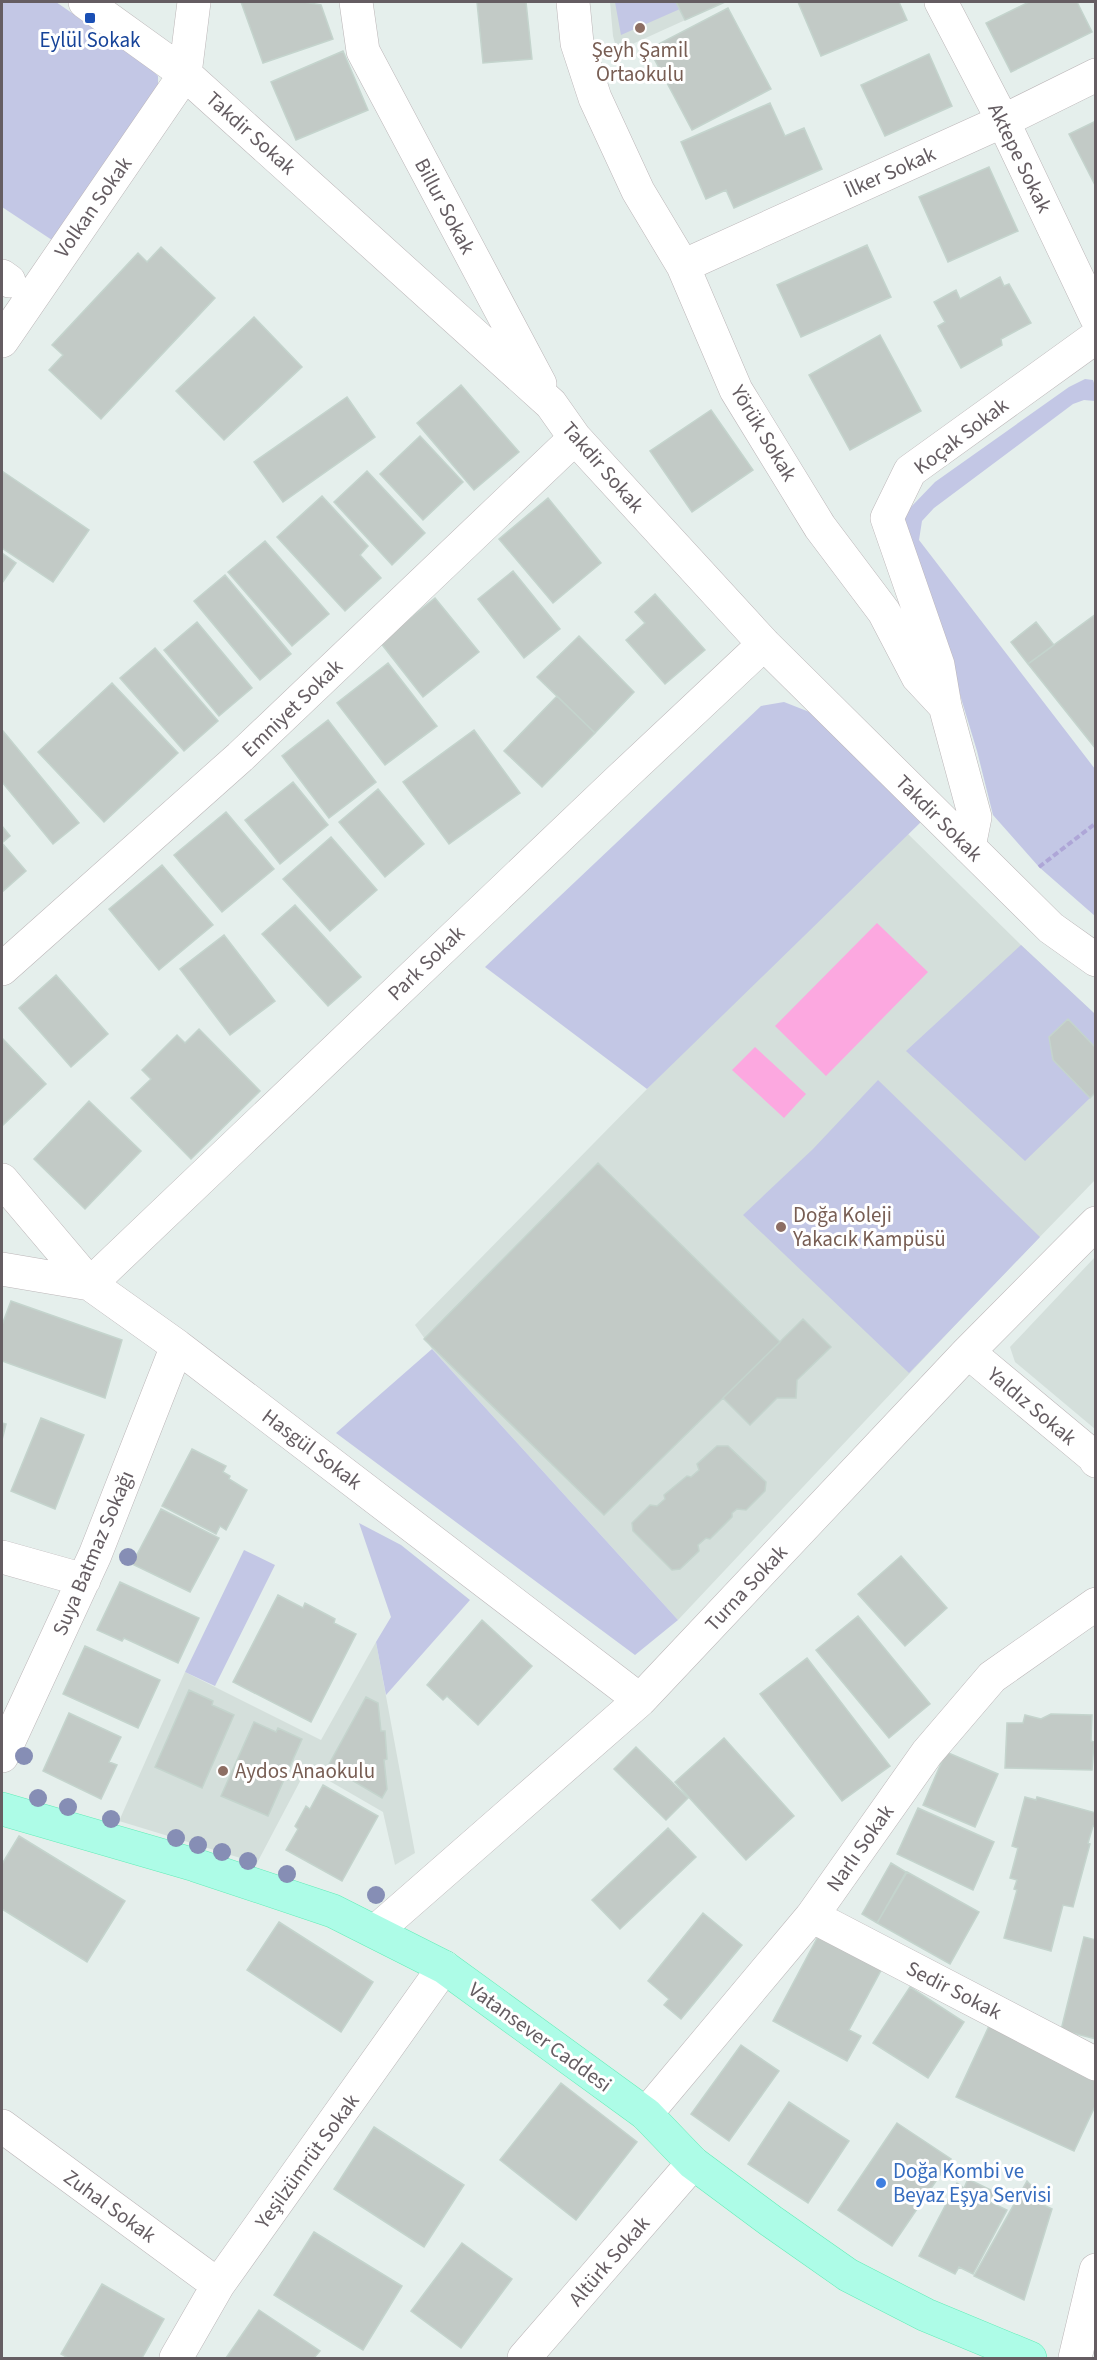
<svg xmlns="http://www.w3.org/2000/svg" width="1097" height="2360" font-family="'Source Sans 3',sans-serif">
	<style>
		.education { fill: #d4dfdb }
		.green { fill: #c3c7e5 }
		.water { fill: #fca8e0 }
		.building { fill: #c2cac6; stroke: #c4d4cd; stroke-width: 1.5 }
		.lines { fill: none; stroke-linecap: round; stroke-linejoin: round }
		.minor-casing { stroke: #bcb6b8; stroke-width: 34 }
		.major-casing { stroke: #61edb7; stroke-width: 34 }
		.path { stroke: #aea6d7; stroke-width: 4; stroke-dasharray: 6 3; stroke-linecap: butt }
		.minor { stroke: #fff; stroke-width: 33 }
		.major { stroke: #adfce7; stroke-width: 33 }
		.tree { fill: #868eb5 }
		.transit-dot { fill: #1a4fb4; stroke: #fff; stroke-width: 2 }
		.education-dot { fill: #8d6e63; stroke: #fff; stroke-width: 2 }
		.shop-dot { fill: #3f7fe0; stroke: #fff; stroke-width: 2 }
		.labels { text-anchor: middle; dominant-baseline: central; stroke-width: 6; stroke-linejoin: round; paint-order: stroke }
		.transit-label { font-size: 21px; fill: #164399; stroke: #fff }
		.education-label { font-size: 21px; fill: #785e54; stroke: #fff; text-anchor: start }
		.street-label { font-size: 21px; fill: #655d62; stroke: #fff }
		.shop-label { font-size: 21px; fill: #366cbe; stroke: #fff; text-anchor: start }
	</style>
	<rect width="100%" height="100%" fill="#e5efec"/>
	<path class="education" d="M610,2h115l-108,49 -4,-15z
		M908,834l113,111 74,69v166l-122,126 -295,314 -246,-271 -17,-24 349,-355z
		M1095,1257v172l-80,-67 -5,-15z
		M376,1642l39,211 -20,12 -12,-53 -76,-44 -50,95 -138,-42 66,-149 136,68z"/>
	<path class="green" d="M2,2h54l91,63 11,11v13l-103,153 -53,-35z
		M615,2h61l4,7 -59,26z
		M1085,379l8,1 2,6v15l-11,-1 -11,4 -139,104 -12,13 -3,19 176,229v147l-56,-49 -46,-52 -16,-64 -46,-152 -27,-78 6,-13 25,-26 134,-95z
		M784,702l28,11 111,107 -276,269 -162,-122 276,-261z
		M1021,945l74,69v34l-27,-29 -19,18 4,23 37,38 -65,63 -119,-110z
		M878,1080l162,157 -131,136 -166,-158 70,-66z
		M432,1349l246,271 -43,35 -299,-222z
		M359,1523l42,22 69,55 -84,95 -10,-53 15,-25z
		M244,1550l31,15 -60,121 -30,-14z"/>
	<path class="water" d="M877,923l51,49 -102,104 -51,-50z
		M755,1047l51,47 -22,24 -52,-48z"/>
	<path class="building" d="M241,2h63l17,3 12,34 -70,24z
		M477,2h49l6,57 -49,4z
		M676,2h49l-40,18z
		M798,2h101l8,18 -86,36z
		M1029,2h48l15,30 -81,40 -25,-49z
		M728,8l43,81 -79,41 -43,-81z
		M343,51l25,59 -72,30 -25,-58z
		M929,54l23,52 -67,30 -24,-51z
		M770,103l15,33 19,-8 18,41 -88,39 -8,-18 -20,9 -25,-57z
		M1096,121v66l-27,-53z
		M989,167l29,64 -70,31 -29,-65z
		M867,245l24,52 -90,40 -24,-52z
		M161,247l54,51 -114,121 -52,-49 14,-15 -11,-10 86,-92 9,9z
		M1000,277l4,9 5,-2 22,39 -30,16 1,6 -41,23 -23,-42 7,-4 -11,-20 22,-12 4,9z
		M254,317l48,50 -78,73 -48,-49z
		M880,335l41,76 -71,39 -41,-75z
		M461,385l58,67 -45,38 -57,-67z
		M347,397l28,40 -92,65 -29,-40z
		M711,410l42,60 -61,42 -42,-61z
		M420,436l43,46 -40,38 -43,-46z
		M2,471l87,59 -36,52 -51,-34z
		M367,471l58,62 -33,32 -58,-63z
		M322,496l46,50 -8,9 21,23 -36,33 -68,-74z
		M548,498l53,65 -48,40 -54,-64z
		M265,541l64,73 -37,32 -64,-74z
		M2,553l14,10 -14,20z
		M513,571l47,58 -36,29 -46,-59z
		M225,575l66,79 -31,26 -66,-79z
		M655,594l50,56 -40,34 -39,-44 19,-17 -10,-11z
		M435,598l44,54 -56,45 -43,-55z
		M1096,614v135l-68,-85z
		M197,622l55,66 -33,28 -55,-66z
		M1036,622l18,23 -26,19 -17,-22z
		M579,636l55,56 -39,41 -58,-56z
		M155,648l63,73 -34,30 -64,-73z
		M388,663l49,63 -52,39 -48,-62z
		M112,683l66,70 -74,69 -66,-70z
		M557,696l38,37 -53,54 -38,-36z
		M328,720l48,62 -47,36 -47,-62z
		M474,730l46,63 -71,51 -46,-62z
		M3,731l76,92 -26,21 -51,-62v-50z
		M293,782l35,43 -48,39 -35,-44z
		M378,789l46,55 -39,33 -46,-55z
		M226,812l48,57 -52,43 -48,-57z
		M2,826l8,10 -8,7 24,28 -24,21z
		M331,837l46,53 -47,41 -47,-52z
		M162,865l51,60 -54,45 -50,-61z
		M295,905l66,72 -33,29 -66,-72z
		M224,935l51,66 -45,34 -50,-66z
		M56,975l52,59 -37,33 -52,-59z
		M1068,1019l28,29v44l-6,6 -37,-38 -4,-23z
		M199,1029l61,62 -69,68 -60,-61 20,-19 -9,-9 35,-35 8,8z
		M2,1038l44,46 -44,42z
		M89,1101l52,50 -56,58 -51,-50z
		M598,1163l182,179 -176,173 -180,-176z
		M11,1301l111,39 -17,58 -103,-37v-36z
		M803,1319l28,28 -34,33 -1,18h-19l-27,27 -27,-27z
		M41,1418l43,17 -29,74 -44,-18z
		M2,1423l4,1 -4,16z
		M717,1446h11l38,36 -1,9 -19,19 -9,-1 -5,4v4l-22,22 -4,-1 -8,7 1,6 -19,18 -8,1 -39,-39 -1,-8 18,-18 7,1 8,-7 -1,-4 23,-19 4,1 8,-7 -2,-6z
		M192,1449l34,17 -3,6 7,4 -1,3 18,11 -21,40 -6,-4 -4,8 -54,-28z
		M161,1509l58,29 -29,54 -58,-28z
		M901,1556l46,52 -42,38 -47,-52z
		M120,1582l79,36 -21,45 -54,-25 -2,3 -25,-11z
		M278,1595l25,13 2,-5 30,16 -1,4 22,11 -45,88 -78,-40z
		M858,1616l72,88 -41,34 -73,-88z
		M482,1620l50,46 -54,59 -31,-29 -4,4 -16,-15z
		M85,1646l75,34 -22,48 -75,-34z
		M807,1658l83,108 -48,35 -82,-107z
		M189,1690l24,11 -1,4 22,10 -32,73 -47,-21z
		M366,1697l12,6 3,28h4l2,28 -3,1 3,29 -5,9 -54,-32z
		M69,1713l52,24 -12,25 8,3 -16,34 -58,-28z
		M1051,1714l41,1 -1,26 3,1 -2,28 -87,-2 2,-45h16l2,-8 16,4z
		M254,1722l22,10 2,-4 24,11 -34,77 -47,-20z
		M724,1738l70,78 -48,44 -71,-78z
		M636,1747l52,51 -22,22 -52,-51z
		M946,1752l52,22 -23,53 -52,-22z
		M323,1785l55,31 -36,65 -56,-31 12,-21 -3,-3 5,-9 6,-11 4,3z
		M1025,1797l11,3 1,-3 59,16v14l-3,-1 -5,17 2,1 -17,63 -10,-2 -12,46 -47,-13 13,-48 -3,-1 3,-9 -7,-2 8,-30 -6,-2z
		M918,1808l76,34 -21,48 -76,-36z
		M668,1828l28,29 -76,72 -28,-29z
		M19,1836l106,65 -38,61 -85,-53v-45z
		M891,1863l15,9 -29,51 -15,-9z
		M907,1872l72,40 -29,52 -73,-41z
		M703,1913l39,32 -61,74 -17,-14 5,-6 -21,-18z
		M279,1922l94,60 -32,50 -94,-62z
		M822,1929l63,34 -36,67 12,6 -14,25 -74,-40z
		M1084,1937l12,3v99l-35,-9z
		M910,1987l54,35 -36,56 -55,-35z
		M989,2026l107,48v30l-22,47 -118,-54z
		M741,2045l38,26 -50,70 -38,-27z
		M561,2083l76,59 -61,78 -76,-60z
		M789,2102l60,39 -41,62 -60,-39z
		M897,2123l54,36 -59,87 -54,-36z
		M374,2127l90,58 -40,62 -90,-58z
		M968,2179l27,13 -5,10 17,8 -34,64 -14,-7 -4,7 -36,-18 38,-73 7,5z
		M1027,2181l12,13 -4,7 17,8 -28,91 -50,-24z
		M314,2232l88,54 -39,64 -89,-55z
		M462,2243l50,36 -51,69 -50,-37z
		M102,2284l62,35 -22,39h-74l-7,-4z
		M259,2310l61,41 -6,7h-88z"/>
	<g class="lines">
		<defs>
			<path id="minor" d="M85,2l100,72 366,330 24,34 189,206 287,284 45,32
				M356,2l7,49 177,333
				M573,2l4,41 18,55 43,93 45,75 53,124 84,137 64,85 34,65 27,29 30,111 -6,30
				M941,2l62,119 93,196
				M683,266l320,-145 93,-46
				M2,276l7,5
				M2,341l183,-267 9,-72
				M945,706l-7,-41 -51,-147 23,-47 186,-134
				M2,969l238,-212 335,-319
				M2,1180l88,104 87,62 463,354
				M2,1269l88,15 528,-503 146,-137
				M968,1352l126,105 2,4
				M2,1557l82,23
				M2,1756l93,-201 82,-209
				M812,1916l284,148
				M376,1931l264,-231 328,-348 128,-129
				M646,2114l166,-198 115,-163 65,-76 104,-73
				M2,2126l216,159
				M176,2358l42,-73 226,-318
				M524,2358l169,-195
				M1075,2358l21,-88"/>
			<path id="major" d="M2,1809l193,56 138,46 111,56 202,147 47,49 78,58 77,54 78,40 104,43"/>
		</defs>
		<use href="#minor" class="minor-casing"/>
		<use href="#major" class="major-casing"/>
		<path class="path" d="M1039,867l57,-44"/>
		<use href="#minor" class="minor"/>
		<use href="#major" class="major"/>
	</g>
	<g class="tree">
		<circle cx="128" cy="1557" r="9"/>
		<circle cx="24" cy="1756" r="9"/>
		<circle cx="38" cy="1798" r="9"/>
		<circle cx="68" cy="1807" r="9"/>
		<circle cx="111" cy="1819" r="9"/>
		<circle cx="176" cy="1838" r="9"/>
		<circle cx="198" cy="1845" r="9"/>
		<circle cx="222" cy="1852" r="9"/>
		<circle cx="248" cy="1861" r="9"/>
		<circle cx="287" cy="1874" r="9"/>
		<circle cx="376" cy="1895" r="9"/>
	</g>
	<rect class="transit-dot" x="84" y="12" width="12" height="12" rx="3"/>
	<g class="education-dot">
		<circle cx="640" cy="28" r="6"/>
		<circle cx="781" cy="1227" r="6"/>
		<circle cx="223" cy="1771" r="6"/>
	</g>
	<circle class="shop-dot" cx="881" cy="2183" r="6"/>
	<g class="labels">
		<g class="transit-label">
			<text x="90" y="40">Eylül Sokak</text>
		</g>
		<g class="education-label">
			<text x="640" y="50" text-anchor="middle">Şeyh Şamil<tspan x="640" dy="24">Ortaokulu</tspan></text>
			<text x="793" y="1215">Doğa Koleji<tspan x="793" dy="24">Yakacık Kampüsü</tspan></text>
			<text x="235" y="1771">Aydos Anaokulu</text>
		</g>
		<g class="street-label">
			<text transform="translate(251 133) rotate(42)">Takdir Sokak</text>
			<text transform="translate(1020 158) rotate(64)">Aktepe Sokak</text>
			<text transform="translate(890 172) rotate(-24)">İlker Sokak</text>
			<text transform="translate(445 206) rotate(62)">Billur Sokak</text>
			<text transform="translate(93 207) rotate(-55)">Volkan Sokak</text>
			<text transform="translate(764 433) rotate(59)">Yörük Sokak</text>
			<text transform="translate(961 436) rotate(-37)">Koçak Sokak</text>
			<text transform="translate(603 467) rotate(49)">Takdir Sokak</text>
			<text transform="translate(292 708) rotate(-44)">Emniyet Sokak</text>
			<text transform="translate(939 818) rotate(45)">Takdir Sokak</text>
			<text transform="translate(426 963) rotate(-44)">Park Sokak</text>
			<text transform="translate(1032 1406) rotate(40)">Yaldız Sokak</text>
			<text transform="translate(312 1449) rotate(37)">Hasgül Sokak</text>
			<text transform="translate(93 1553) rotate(-67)">Suya Batmaz Sokağı</text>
			<text transform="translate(746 1588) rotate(-47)">Turna Sokak</text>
			<text transform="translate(860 1848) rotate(-55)">Narlı Sokak</text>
			<text transform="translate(954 1990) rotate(27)">Sedir Sokak</text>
			<text transform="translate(540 2037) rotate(36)">Vatansever Caddesi</text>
			<text transform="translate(307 2161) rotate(-54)">Yeşilzümrüt Sokak</text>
			<text transform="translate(110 2206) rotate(36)">Zuhal Sokak</text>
			<text transform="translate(609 2261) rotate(-49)">Altürk Sokak</text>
		</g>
		<g class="shop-label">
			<text x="893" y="2171">Doğa Kombi ve<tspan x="893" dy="24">Beyaz Eşya Servisi</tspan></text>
		</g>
	</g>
	<rect width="1097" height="2360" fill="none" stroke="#655d62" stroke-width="6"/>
</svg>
